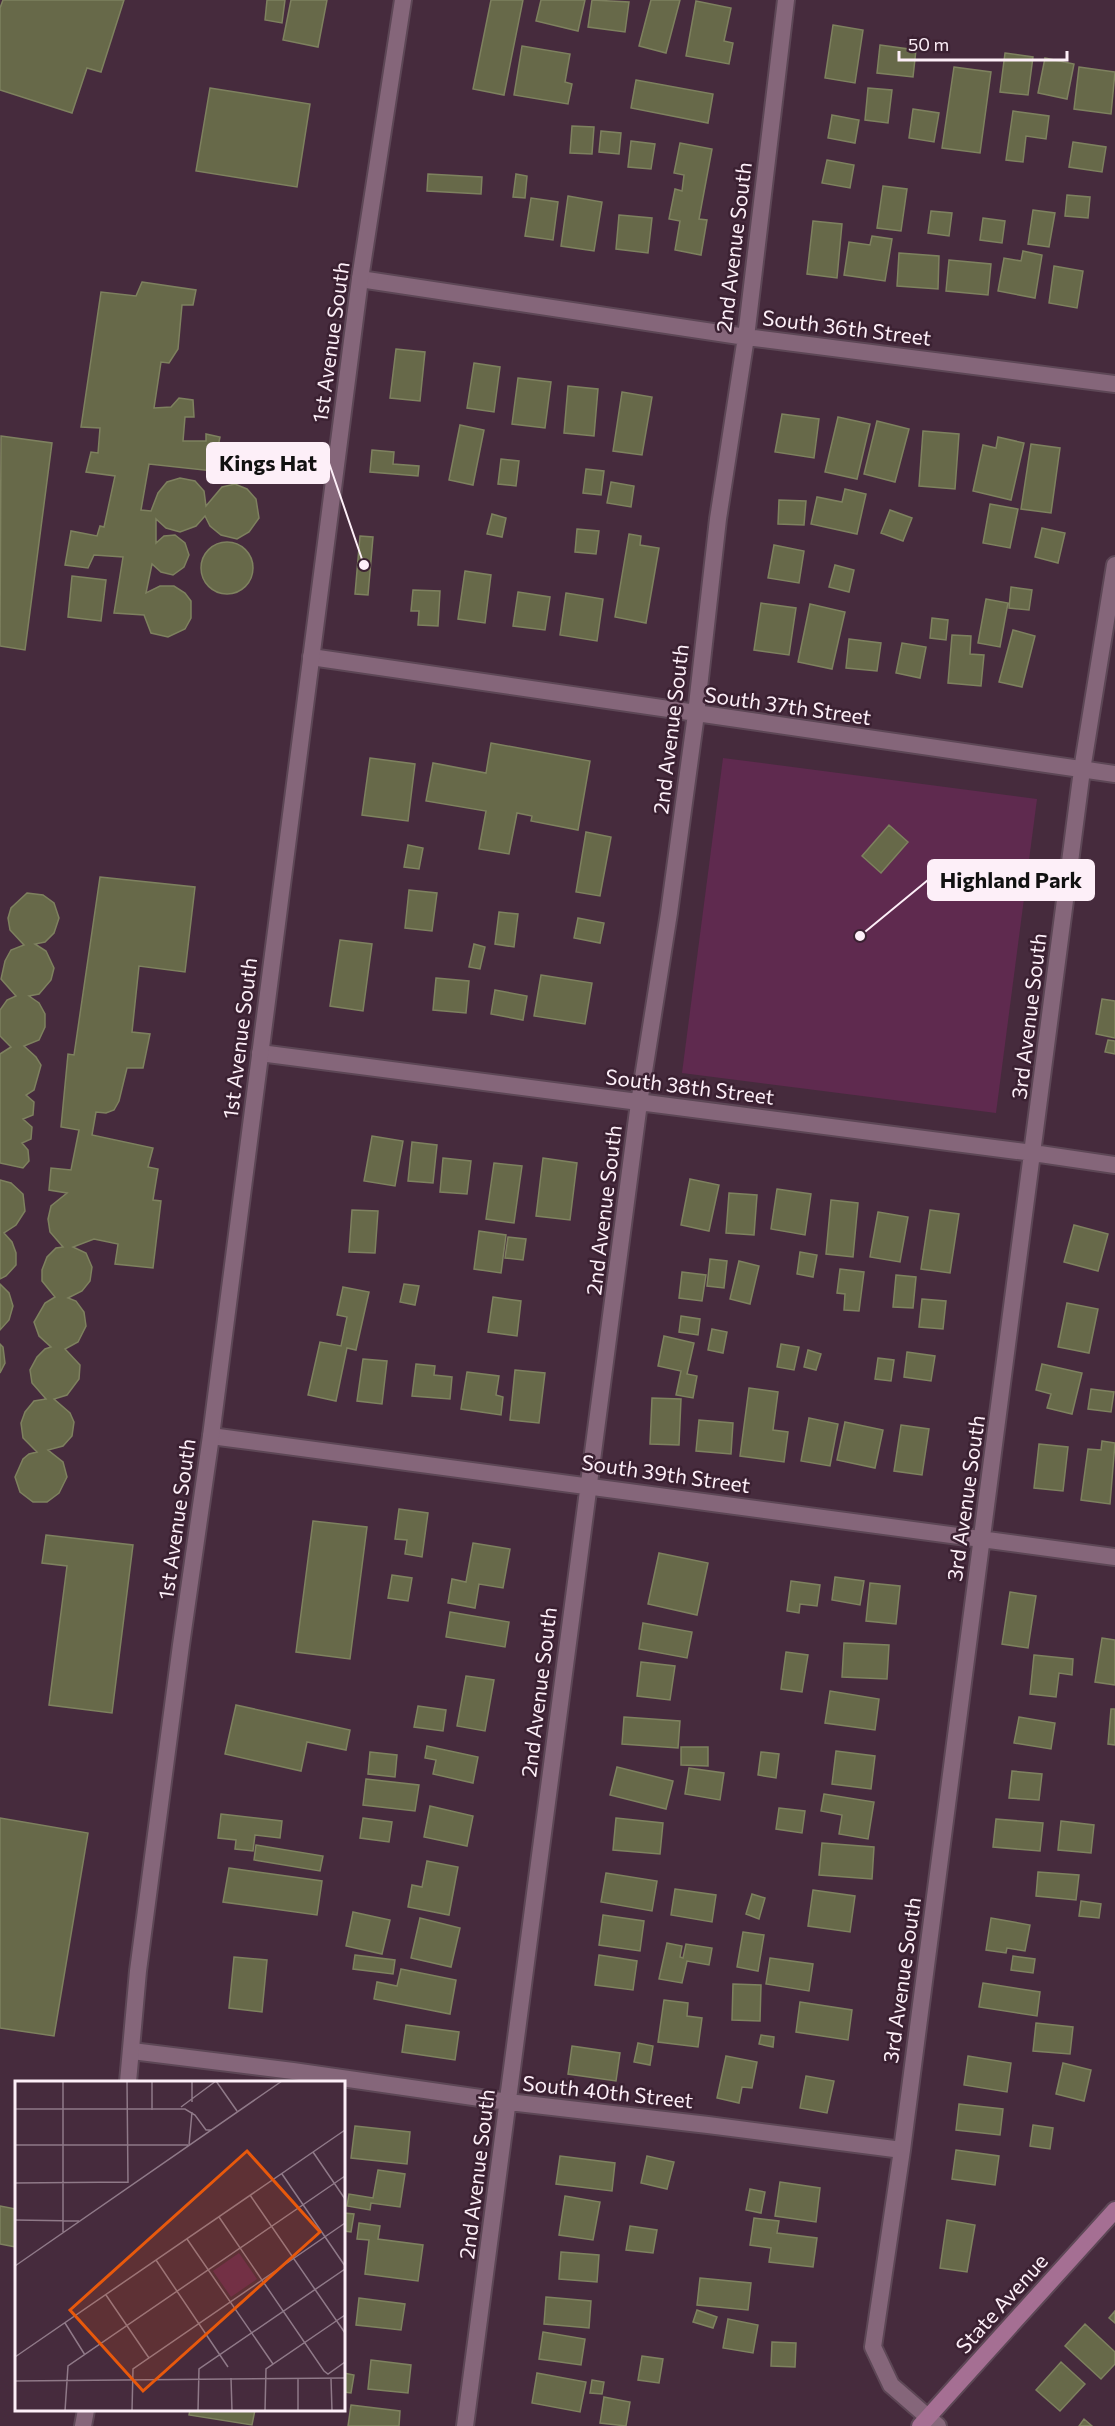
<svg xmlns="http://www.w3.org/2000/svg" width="1115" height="2426" font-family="Commissioner,sans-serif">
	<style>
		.green { fill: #5f2a4f }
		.building { fill: #676949; stroke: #7e815f; stroke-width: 1.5 }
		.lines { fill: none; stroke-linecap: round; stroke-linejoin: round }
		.minor-casing { stroke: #5d4756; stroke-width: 20 }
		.tertiary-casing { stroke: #5d4756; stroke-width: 20 }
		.secondary-casing { stroke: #5d4756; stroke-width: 20 }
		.minor { stroke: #85667a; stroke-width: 16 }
		.tertiary { stroke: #85667a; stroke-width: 16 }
		.secondary { stroke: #a56f93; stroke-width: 16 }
		.labels { text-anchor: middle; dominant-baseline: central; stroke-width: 5; stroke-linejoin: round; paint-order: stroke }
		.street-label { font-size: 21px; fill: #fdeff8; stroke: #3b2132 }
		.inset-road { fill: none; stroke: #8f7988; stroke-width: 1.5 }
		.view { fill: #e8590c; fill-opacity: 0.15; stroke: #e8590c; stroke-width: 3 }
		.inset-edge { fill: none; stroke: #fdeff8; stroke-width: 3 }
		.leader { fill: none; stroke: #fdeff8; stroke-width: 2 }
		.callout-dot { fill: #fdeff8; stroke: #3b2132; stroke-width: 2 }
		.callout { fill: #fdeff8; stroke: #fdeff8; stroke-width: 2 }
		.callout-label { font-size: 22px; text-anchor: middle; font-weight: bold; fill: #111 }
	</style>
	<rect width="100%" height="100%" fill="#462b3d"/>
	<path class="green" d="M723,758l314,41 -41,314 -314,-40z"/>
	<path class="building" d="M3,0h121l-23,72 -14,-4 -15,45 -72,-23v-82z
		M267,0h18l-3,23 -17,-3z
		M291,0h36l-9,47 -35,-7z
		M491,0h32l-19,95 -31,-6z
		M541,0h44l-7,31 -42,-10z
		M592,0l37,2 -4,30 -37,-5z
		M651,0h29l-14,53 -27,-7z
		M696,1l35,7 -7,33 9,2 -4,21 -43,-8z
		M833,25l30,5 -8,53 -30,-5z
		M880,45l36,5 -3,27 -36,-4z
		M522,46l48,8 -5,28 7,2 -4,20 -54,-9z
		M1005,53l28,4 -5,38 -28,-3z
		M1045,58l29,6 -7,35 -29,-6z
		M954,67l37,5 -11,81 -38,-5z
		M1079,67l36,5 -4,42 -37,-5z
		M636,80l77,14 -5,29 -77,-15z
		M210,88l100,16 -13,83 -101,-16z
		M868,88l24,2 -4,33 -23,-3z
		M913,109l26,4 -5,29 -25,-4z
		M1013,111l36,5 -3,23 -20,-3 -3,26 -17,-2z
		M832,115l27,5 -4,23 -27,-5z
		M572,126l22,1 -2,27 -22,-1z
		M601,131l20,2 -2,21 -20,-2z
		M631,141l24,3 -4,25 -23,-2z
		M1073,142l33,5 -4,25 -33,-5z
		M680,143l32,6 -13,70 8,1 -6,35 -26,-5 5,-29 -11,-2 6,-30 7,2 2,-16 -10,-2z
		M827,160l27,5 -4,23 -28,-5z
		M428,174l54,3 -1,17 -54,-3z
		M516,174l11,2 -2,22 -12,-1z
		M883,186l24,3 -6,42 -24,-3z
		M1067,195l23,2 -2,21 -23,-2z
		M568,196l34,6 -8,49 -33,-5z
		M531,198l27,4 -5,38 -28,-4z
		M1033,210l22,3 -6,34 -21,-3z
		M931,211l21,2 -3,23 -21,-3z
		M619,215l33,3 -4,35 -32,-4z
		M983,218l22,3 -3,22 -22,-3z
		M813,221l29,3 -5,54 -30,-4z
		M872,236l20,3 -7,42 -41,-6 5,-33 21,3z
		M1023,251l19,4 -7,43 -37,-7 6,-33 17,3z
		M899,253l40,3 -1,33 -41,-3z
		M949,260l42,4 -3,31 -42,-4z
		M1054,266l29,5 -6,37 -28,-5z
		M142,282l54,8 -3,15h-11l-4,44 -9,14 -8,-1 -7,46 17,-1 8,-9 14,2 1,17h-9l-2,24h23v-7l14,3 -7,34 -64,-7 -8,46 10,1 7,-18 9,-11 13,-4 15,3 9,10 2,15 16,-19 13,-3 12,5 9,10 3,19 -10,14 -12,7 -16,-4 -11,-9 -5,-10 -9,10 -16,6 -14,-4 -10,-9v24l8,-7 11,-1 10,8 4,12 -5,12 -11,8 -12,-3 -9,-8 -6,29 14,-7h14l11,7 6,8v17l-6,11 -17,8 -17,-4 -7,-18 -30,-2 9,-56 -29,-2 -6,13 -23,-3 6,-34 26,5 3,-10 4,1 11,-51 -29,-4 5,-20 7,1 2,-25 -19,-1 20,-135 35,4z
		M396,349l29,3 -5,49 -30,-3z
		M474,363l26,4 -6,45 -27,-4z
		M518,378l33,4 -6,46 -33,-4z
		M568,386l30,3 -4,47 -30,-3z
		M622,392l30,5 -10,58 -29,-4z
		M782,414l37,5 -5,39 -39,-6z
		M838,417l32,7 -13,55 -32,-7z
		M877,421l32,8 -14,53 -31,-8z
		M460,425l24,5 -11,55 -24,-5z
		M923,431l36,3 -4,55 -36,-3z
		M1,436l51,7 -27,207 -25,-4z
		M998,437l26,6 -13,57 -38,-9 10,-46 13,3z
		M1031,444l29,4 -9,65 -30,-4z
		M372,450l22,2 -1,12 26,2 -1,10 -48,-4z
		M501,459l18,2 -3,25 -18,-2z
		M586,469l18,2 -3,24 -18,-2z
		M611,482l23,4 -3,21 -24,-4z
		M845,489l21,5 -9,40 -46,-10 6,-27 25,5z
		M779,500l27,1 -2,24 -26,-1z
		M990,504l28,5 -8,39 -27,-5z
		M890,510l22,8 -9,23 -22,-8z
		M492,514l14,4 -4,19 -15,-3z
		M1042,528l23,5 -7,30 -23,-6z
		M577,529l22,2 -3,23 -21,-2z
		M629,534l12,2 -1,9 19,3 -13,75 -31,-6z
		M360,536l13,1 -5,58 -13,-1z
		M201 568a26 26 0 1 1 52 0a26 26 0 1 1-52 0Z
		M774,545l30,6 -5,32 -31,-5z
		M835,565l19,5 -5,22 -20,-5z
		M465,571l26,4 -6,48 -27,-4z
		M72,576l34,4 -5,41 -33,-4z
		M1011,587l21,3 -3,20 -20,-2z
		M413,590l27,1 -2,35 -20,-1 1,-14h-8z
		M518,592l32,5 -5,33 -32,-4z
		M566,593l37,6 -6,42 -37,-6z
		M986,599l22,4 -8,44 -22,-4z
		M761,603l35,5 -7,47 -35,-5z
		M810,604l35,8 -13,57 -34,-7z
		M932,618l16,2 -2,20 -16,-2z
		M1013,630l22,6 -13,51 -23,-5z
		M952,635l19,1 -1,18 14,1 -3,31 -33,-3z
		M849,639l32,4 -4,28 -31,-3z
		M902,643l24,4 -6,31 -24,-5z
		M491,743l99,18 -12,69 -47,-9 1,-5 -15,-3 -8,41 -30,-5 7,-38 -60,-10 7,-38 53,10z
		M370,758l45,6 -7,57 -46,-6z
		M889,825l19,17 -27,31 -19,-17z
		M586,832l25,5 -11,59 -24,-4z
		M408,845l15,3 -4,21 -15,-2z
		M100,877l95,10 -10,85 -46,-6 -7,66 18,2 -7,34h-16l-8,33 -5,9 -8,3 -10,-1 -4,23 61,13 -5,19 10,2 -5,31 8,1 -8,67 -38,-4 3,-20 -24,-5 -21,8 13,6 6,14 -2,14 -8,10 -14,7 8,3 8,11 2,14 -8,16 -13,7 15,16 -1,14 -12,16 -13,4 16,14 4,9 -2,14 -9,10 -15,4 15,12 4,15 -8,16 -12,9h-14l-13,-10 -5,-15 8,-18 6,-5 8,-2 -14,-14 -2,-15 4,-11 9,-11 12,-2 -14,-16 -2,-13 7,-13 8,-8 6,-2 -12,-11 -5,-14 11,-19 10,-6 -13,-16v-11l5,-13 9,-9 7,-1 -13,-15 -2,-13 3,-13 16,-13 -18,-3 2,-22 20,2 8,-40 -18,-3 7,-73 6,1z
		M409,890l28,3 -5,38 -27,-3z
		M27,893l16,2 11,8 5,15 -5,15 -9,9 -10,2 11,7 8,17 -3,12 -12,14 -10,2 10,7 6,11v13l-6,13 -15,6 12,11 5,8 -7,25 -8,5 8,7 -1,13 -10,4 9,8 -1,12 -9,4 6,7 1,11 -6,7 -23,-5v-109l11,-7 -11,-11v-26l7,-10 9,-4 -15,-17 4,-18 6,-11 13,-5 -14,-15 -2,-12 3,-10z
		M499,912l19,2 -4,33 -19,-3z
		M578,918l26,5 -4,20 -26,-5z
		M340,940l32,4 -9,67 -33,-5z
		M474,944l11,3 -5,22 -11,-2z
		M541,975l51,8 -7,41 -51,-8z
		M436,978l33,3 -3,32 -33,-3z
		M495,990l32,6 -4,24 -32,-6z
		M1102,999l13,2v37l-19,-4z
		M1108,1040l7,1v13l-10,-2z
		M372,1136l31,5 -8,45 -31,-5z
		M412,1142l25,3 -4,38 -25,-2z
		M443,1158l28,3 -4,33 -27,-2z
		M543,1158l34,5 -7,57 -34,-4z
		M494,1163l28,3 -8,57 -28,-4z
		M690,1179l29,6 -10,46 -28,-6z
		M0,1180l11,3 12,11 2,17 -9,14 -12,8 8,9 4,11v12l-10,11 -6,3z
		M777,1189l34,5 -6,41 -34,-6z
		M729,1193l28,2 -3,40 -28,-2z
		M831,1200l27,3 -5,54 -27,-3z
		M352,1210l26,1 -3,42 -26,-1z
		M930,1210l29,4 -9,59 -29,-4z
		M878,1212l30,5 -8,45 -30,-5z
		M1074,1225l34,9 -10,37 -34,-9z
		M479,1231l27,4 -5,38 -27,-4z
		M508,1237l18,2 -3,21 -18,-2z
		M800,1252l17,3 -4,22 -16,-3z
		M710,1259l17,2 -3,27 -17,-2z
		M739,1261l20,5 -9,38 -20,-5z
		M840,1269l24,3 -5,39 -15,-1 1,-16 -8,-1z
		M682,1272l24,3 -4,26 -23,-3z
		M896,1275l20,2 -3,31 -20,-1z
		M0,1284l9,9 4,13 -4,14 -9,10z
		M404,1284l15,2 -4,19 -15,-3z
		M343,1287l26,5 -13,58 -9,-2 -11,53 -28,-6 12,-53 21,4 6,-29 -10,-2z
		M493,1297l28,4 -4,35 -29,-4z
		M922,1299l24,2 -3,28 -24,-2z
		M1067,1303l31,6 -9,44 -31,-6z
		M681,1316l19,3 -2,16 -19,-3z
		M712,1329l15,3 -4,21 -15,-3z
		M664,1336l30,7 -7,31 10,2 -4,22 -17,-3 5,-24 -23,-5z
		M0,1344l3,3 2,16 -5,10z
		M781,1344l18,3 -5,23 -17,-3z
		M808,1350l13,4 -5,16 -12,-3z
		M907,1352l28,4 -4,25 -27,-4z
		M878,1358l16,2 -3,21 -16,-2z
		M363,1359l24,2 -5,43 -25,-3z
		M416,1364l19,2 -1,9 18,2 -2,22 -38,-3z
		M1042,1364l40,9 -10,41 -25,-6 4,-14 -15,-4z
		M515,1370l30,3 -6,50 -29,-3z
		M467,1372l32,4 -3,19 7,2 -2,18 -40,-6z
		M749,1388l29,4 -5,38 15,2 -4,30 -44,-6z
		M1091,1389l23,3 -3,20 -23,-3z
		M652,1398l29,1 -2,46 -29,-1z
		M809,1418l29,6 -8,42 -29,-5z
		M699,1420l34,3 -2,31 -35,-3z
		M845,1422l38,8 -8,38 -38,-8z
		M901,1425l28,4 -7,46 -28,-4z
		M1102,1441l13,2 -5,61 -29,-4 7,-51 13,1z
		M1039,1444l29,3 -5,44 -29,-3z
		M399,1509l29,4 -6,44 -17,-3 2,-14 -12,-1z
		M313,1521l54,6 -17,132 -54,-7z
		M46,1535l87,10 -21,168 -63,-8 18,-139 -25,-3z
		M473,1543l37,6 -7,39 -24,-4 -4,24 -27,-5 4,-24 14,3z
		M659,1553l49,10 -11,52 -49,-11z
		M392,1575l20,3 -4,23 -20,-3z
		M835,1577l29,4 -4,24 -28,-5z
		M791,1581l29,4 -3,21 -17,-2 -1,9 -12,-2z
		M870,1583l30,3 -4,38 -30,-3z
		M1010,1592l26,4 -8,52 -26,-4z
		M450,1612l59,10 -4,25 -59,-10z
		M643,1623l49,9 -5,26 -48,-9z
		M1102,1638l13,2v45l-20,-3z
		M844,1643l45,2 -2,34 -45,-2z
		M786,1652l22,3 -6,37 -21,-3z
		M1034,1655l39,4 -1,16 -13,-2 -3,24 -26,-3z
		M641,1662l34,4 -5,34 -33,-4z
		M466,1676l28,4 -9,51 -28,-5z
		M830,1691l49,8 -4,31 -50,-7z
		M236,1705l114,25 -4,20 -39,-8 -6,29 -76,-17z
		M418,1706l28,4 -3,21 -29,-4z
		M1111,1709h4v36l-7,-1z
		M624,1717l56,4 -2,27 -56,-4z
		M1019,1717l36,6 -4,26 -37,-6z
		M427,1746l51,11 -5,26 -40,-9 3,-14 -11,-2z
		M681,1747h27v19l-27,-1z
		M836,1751l39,5 -4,33 -39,-5z
		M370,1752l27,3 -2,22 -27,-3z
		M761,1752l18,2 -3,24 -18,-3z
		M617,1767l56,14 -7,28 -56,-14z
		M689,1768l35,5 -4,27 -35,-6z
		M1012,1771l30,3 -3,26 -30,-2z
		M366,1779l53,6 -4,26 -52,-6z
		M824,1794l50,8 -6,37 -29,-5 3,-19 -21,-4z
		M430,1806l43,10 -6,30 -43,-9z
		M779,1808l26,3 -3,22 -26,-4z
		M221,1814l61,7 -2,17 -25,-3 -2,16 -18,-2 1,-9 -18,-2z
		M0,1818l88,15 -34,203 -54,-8z
		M363,1818l29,4 -3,20 -29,-4z
		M616,1818l47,5 -3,31 -47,-4z
		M996,1819l47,4 -3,28 -47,-4z
		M1061,1821l33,4 -3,28 -33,-3z
		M822,1843l52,4 -2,32 -53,-4z
		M256,1845l67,11 -3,15 -66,-11z
		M427,1861l31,6 -9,48 -41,-8 4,-22 10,2z
		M229,1868l93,13 -5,34 -94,-13z
		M1038,1872l41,3 -3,25 -40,-4z
		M606,1873l51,8 -5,30 -51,-9z
		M675,1889l41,6 -4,27 -41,-7z
		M813,1890l42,6 -5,36 -42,-6z
		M752,1894l13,4 -6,21 -13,-5z
		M1081,1901l20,3 -2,14 -20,-2z
		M353,1912l37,8 -8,34 -36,-8z
		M603,1915l41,6 -4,30 -41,-6z
		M420,1918l40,10 -9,39 -40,-9z
		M991,1918l39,7 -5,26 -18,-3 -1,5 -20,-3z
		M743,1932l21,3 -6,36 -21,-4z
		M667,1943l15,3 -2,11 3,1 3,-14 26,4 -3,17 -22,-4 -5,22 -23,-4z
		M355,1955l40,5 -2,14 -40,-5z
		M599,1955l38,6 -4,29 -38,-5z
		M1013,1956l22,3 -2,14 -22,-3z
		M234,1957l33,3 -5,52 -33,-4z
		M770,1958l43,6 -4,27 -43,-7z
		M401,1969l55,11 -6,34 -76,-15 3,-17 20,4z
		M983,1983l57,9 -3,24 -58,-9z
		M733,1984l28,1 -1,36 -28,-1z
		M664,2000l24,3 -1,13 15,2 -4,29 -40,-5z
		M800,2002l52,8 -4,30 -52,-8z
		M1036,2023l37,4 -3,27 -37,-3z
		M406,2025l53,7 -4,28 -53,-8z
		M761,2035l13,2 -1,10 -14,-3z
		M638,2043l15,3 -3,19 -16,-3z
		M572,2046l48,7 -4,28 -48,-7z
		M726,2056l31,6 -5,26 -10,-1 -3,16 -22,-5z
		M968,2056l43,7 -4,29 -43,-7z
		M1063,2063l28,7 -7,31 -28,-7z
		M806,2076l28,5 -7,32 -27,-5z
		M959,2104l44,5 -3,26 -44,-5z
		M1033,2125l20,3 -3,21 -20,-3z
		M355,2126l55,6 -3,32 -56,-6z
		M956,2150l43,6 -4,29 -43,-6z
		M560,2156l55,7 -3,28 -56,-7z
		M647,2156l27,6 -7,27 -26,-6z
		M378,2170l27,4 -5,33 -29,-4 -1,7 -23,-4 2,-12 24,4z
		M780,2182l40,6 -4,34 -41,-6z
		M750,2189l15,3 -4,21 -15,-3z
		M565,2196l35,6 -7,38 -34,-5z
		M0,2206l16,3v38l-16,-3z
		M344,2213l10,1 -3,18 -7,-1z
		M754,2218l25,3 -2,12 40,5 -4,29 -44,-5 2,-14 -21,-3z
		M947,2220l28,5 -8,47 -27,-4z
		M359,2223l21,3 -2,13 45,6 -5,36 -53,-7 4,-34 -12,-1z
		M630,2226l27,4 -4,23 -27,-3z
		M561,2252l38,3 -2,27 -38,-3z
		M700,2278l51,5 -3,27 -51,-5z
		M546,2297l45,4 -2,27 -45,-4z
		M359,2298l46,6 -4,26 -45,-5z
		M697,2310l20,7 -4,11 -20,-6z
		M1115,2311v12l-6,-5z
		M728,2319l30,6 -5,28 -30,-5z
		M1085,2324l30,28v12l-14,15 -36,-33z
		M543,2332l42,7 -4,26 -42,-6z
		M772,2342l24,1 -1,24 -24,-1z
		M642,2356l21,3 -4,24 -21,-3z
		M371,2360l40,5 -3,28 -40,-4z
		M1061,2362l24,22 -25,27 -24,-21z
		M344,2373l10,2 -3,18 -7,-1z
		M537,2373l49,9 -6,30 -48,-9z
		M592,2380l12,2 -2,12 -12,-1z
		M604,2397l26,5 -4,24 -26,-3z
		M351,2405l49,6 -1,15h-51z
		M190,2410h65l-3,15 -63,-10z
		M1084,2419l8,7h-13z"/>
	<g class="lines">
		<defs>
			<path id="minor" d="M360,279l386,58 369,47
				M311,657l804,117
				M260,1053l773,100 82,12
				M211,1436l904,121
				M132,2051l161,20 215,31 200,23 194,25
				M465,2426l174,-1323 30,-190 27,-199 22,-195 28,-182 40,-337
				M938,2426l-47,-41 -18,-38 29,-197 180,-1380 33,-205"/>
			<path id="tertiary" d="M128,2082l10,-111 43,-326 30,-209 149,-1157 43,-279
				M83,2426l3,-16"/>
			<path id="secondary" d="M920,2426l195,-216"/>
		</defs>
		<use href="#minor" class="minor-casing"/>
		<use href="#tertiary" class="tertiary-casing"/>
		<use href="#secondary" class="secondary-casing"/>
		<use href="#minor" class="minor"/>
		<use href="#tertiary" class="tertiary"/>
		<use href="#secondary" class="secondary"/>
	</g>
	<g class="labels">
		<g class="street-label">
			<text transform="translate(733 247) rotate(-83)">2nd Avenue South</text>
			<text transform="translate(847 327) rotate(7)">South 36th Street</text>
			<text transform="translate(330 342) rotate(-82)">1st Avenue South</text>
			<text transform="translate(788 705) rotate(8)">South 37th Street</text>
			<text transform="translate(670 729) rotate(-83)">2nd Avenue South</text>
			<text transform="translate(1028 1016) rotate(-83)">3rd Avenue South</text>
			<text transform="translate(239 1038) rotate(-83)">1st Avenue South</text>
			<text transform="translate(690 1086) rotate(7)">South 38th Street</text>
			<text transform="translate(603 1210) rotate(-83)">2nd Avenue South</text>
			<text transform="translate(666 1473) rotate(8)">South 39th Street</text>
			<text transform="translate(965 1498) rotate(-82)">3rd Avenue South</text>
			<text transform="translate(176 1519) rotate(-82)">1st Avenue South</text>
			<text transform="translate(538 1692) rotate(-83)">2nd Avenue South</text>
			<text transform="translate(901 1980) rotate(-82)">3rd Avenue South</text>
			<text transform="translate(608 2091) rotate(6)">South 40th Street</text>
			<text transform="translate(476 2174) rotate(-83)">2nd Avenue South</text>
			<text transform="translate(1001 2303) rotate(-48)">State Avenue</text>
		</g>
	</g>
	<g transform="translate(15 2081)">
		<rect width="330" height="330" fill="#462b3d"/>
		<path d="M224,172l18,26 -26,18 -18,-26z" fill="#5f2a4f"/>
		<path class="inset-road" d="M48,0v151M112,0l1,102M137,0v29M177,0v21M201,0l21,30M166,26l35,-26M0,28h170l10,6 11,15h5M0,64h173M174,64l3,-33M298,71l32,47M267,93l63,92M0,102l113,-1M235,114l95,138M204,136l105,154 4,3 17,-12M0,139l64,1M172,158l86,125M141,179l72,107M0,185l267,-185M91,214l43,63M50,242l20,32M0,276l330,-227M216,297l1,33M283,298v32M316,298l1,32M0,300l330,-3M50,330l3,-45 277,-190M117,330l1,-42 212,-146M183,330l1,-42 146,-100M250,330l1,-42 79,-54"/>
		<path class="view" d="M232,70l73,81 -177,159 -73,-81z"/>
		<rect width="330" height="330" class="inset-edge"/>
	</g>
	<path class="leader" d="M364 565L329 463M860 936L928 880"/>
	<g class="callout-dot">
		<circle cx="364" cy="565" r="6"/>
		<circle cx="860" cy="936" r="6"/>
	</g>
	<g class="callout">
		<rect x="207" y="443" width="122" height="40" rx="6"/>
		<rect x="928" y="860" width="166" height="40" rx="6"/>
	</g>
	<g class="callout-label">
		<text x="268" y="471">Kings Hat</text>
		<text x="1011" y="888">Highland Park</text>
	</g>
	<path d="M899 51v9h168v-9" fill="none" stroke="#fdeff8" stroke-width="3"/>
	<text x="908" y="51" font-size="18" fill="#fdeff8" stroke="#3b2132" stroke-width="4.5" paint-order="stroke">50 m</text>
</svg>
